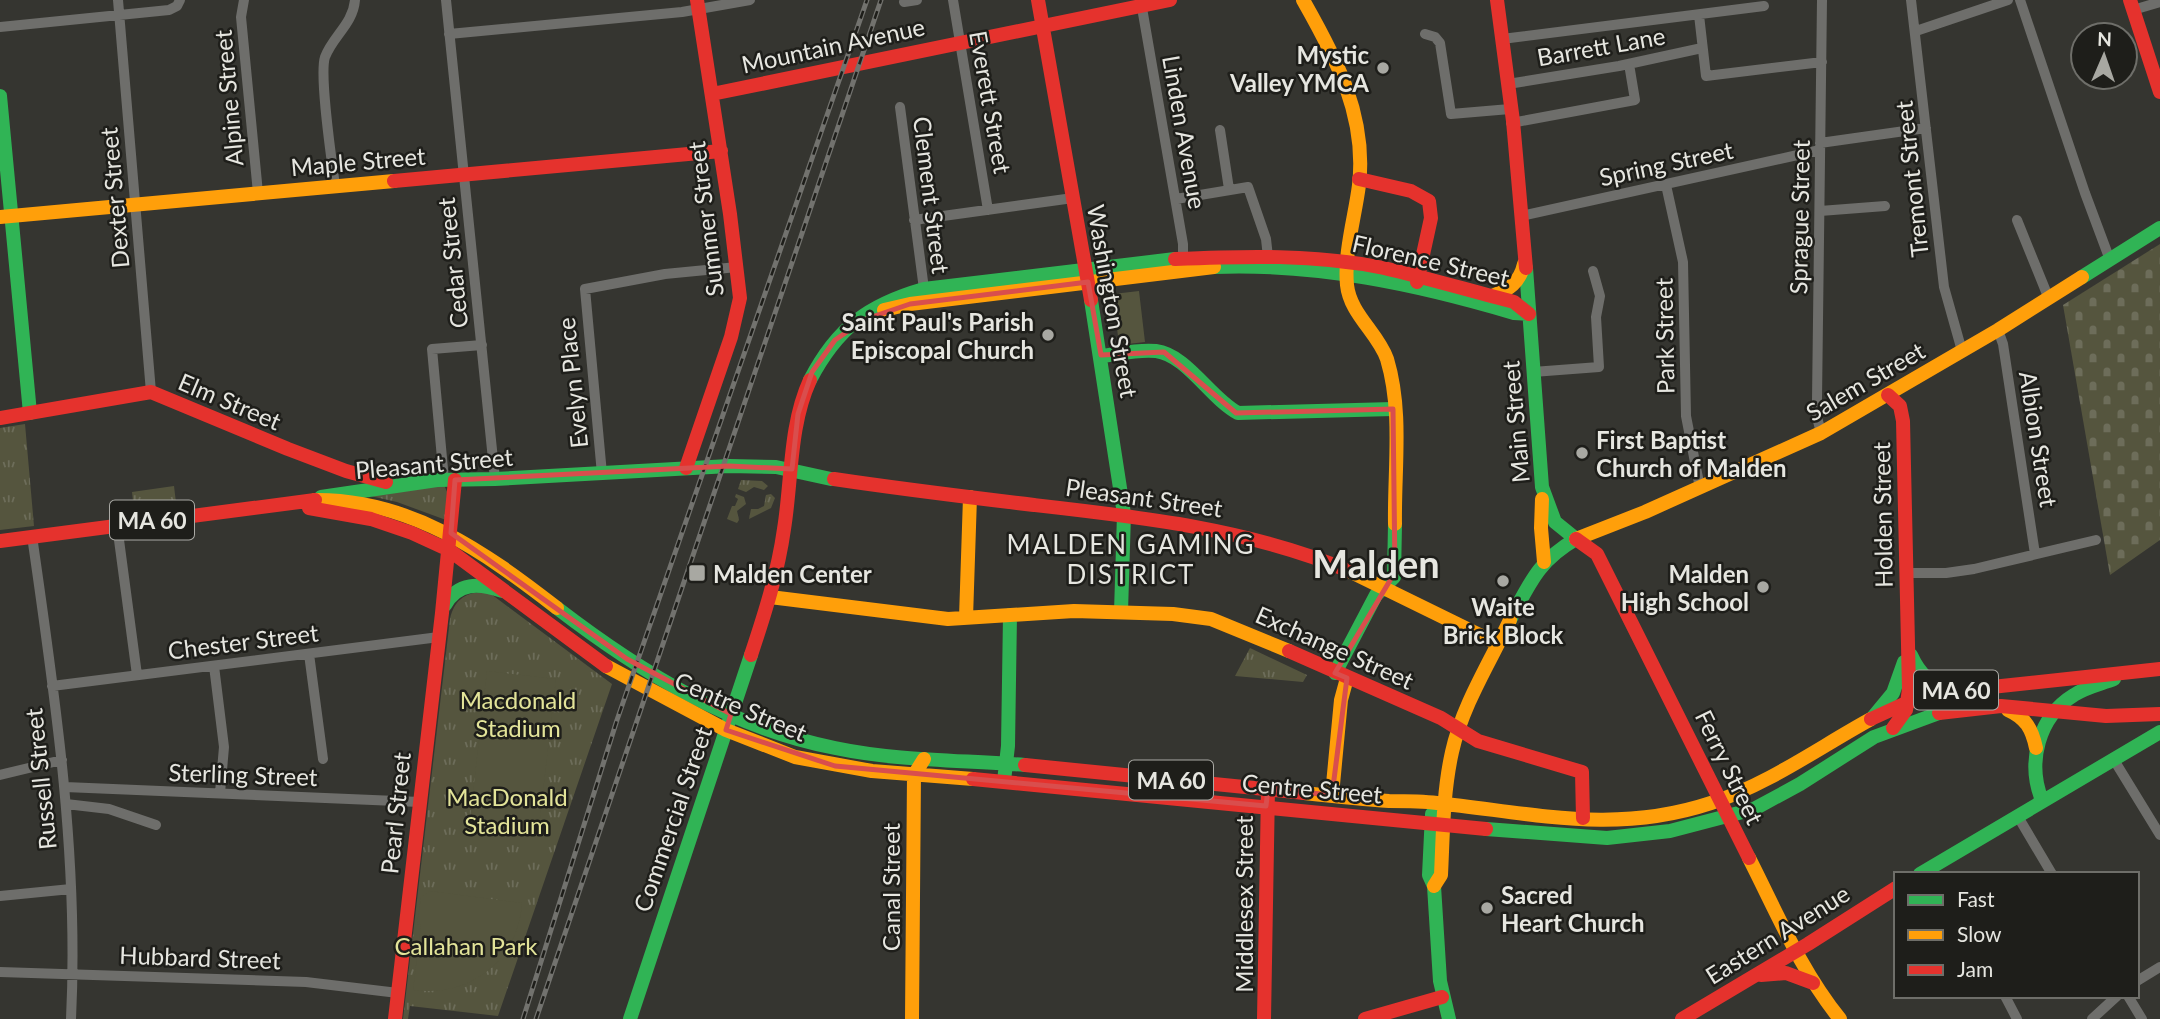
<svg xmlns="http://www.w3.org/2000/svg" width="2160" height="1019" font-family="Lato,sans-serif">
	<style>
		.grass { fill: url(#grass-tufts) }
		.cemetery { fill: url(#cemetery-stones) }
		.pitch { fill: #55553e }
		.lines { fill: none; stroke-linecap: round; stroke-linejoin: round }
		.street { stroke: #6e6e6b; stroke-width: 10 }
		.fast { stroke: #30b455; stroke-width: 14 }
		.slow { stroke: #ff9f0a; stroke-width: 14 }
		.jam { stroke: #e5322d; stroke-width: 14 }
		.rail-casing { stroke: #72726e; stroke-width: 5 }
		.rail { stroke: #1e1e1a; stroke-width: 2.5; stroke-dasharray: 8; stroke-linecap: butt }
		.marked { fill: none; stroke: #d94e4d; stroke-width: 5; stroke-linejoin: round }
		.poi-dot { fill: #a8a8a2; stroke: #1e1e1a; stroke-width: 2.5 }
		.labels { text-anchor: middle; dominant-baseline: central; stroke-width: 5; stroke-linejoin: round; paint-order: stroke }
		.shield { fill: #1e1e1a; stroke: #aaaaa5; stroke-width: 2 }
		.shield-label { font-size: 23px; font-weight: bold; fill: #e6e6e0 }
		.street-label { font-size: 24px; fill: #e6e6e0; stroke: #1e1e1a }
		.poi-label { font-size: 24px; font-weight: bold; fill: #e6e6e0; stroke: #1e1e1a; text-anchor: end }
		.park-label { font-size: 24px; fill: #e3e499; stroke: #1e1e1a }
		.neighbourhood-label { font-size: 26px; letter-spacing: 2px; fill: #e6e6e0; stroke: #1e1e1a }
		.town-label { font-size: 38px; font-weight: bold; fill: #e6e6e0; stroke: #1e1e1a }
	</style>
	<defs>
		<pattern id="grass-tufts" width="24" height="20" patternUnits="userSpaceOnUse" patternTransform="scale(1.75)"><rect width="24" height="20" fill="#55553e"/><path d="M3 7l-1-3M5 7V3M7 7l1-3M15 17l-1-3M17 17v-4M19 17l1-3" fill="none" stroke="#6d6d5a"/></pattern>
		<pattern id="cemetery-stones" width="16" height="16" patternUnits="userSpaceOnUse" patternTransform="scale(1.75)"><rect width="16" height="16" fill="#55553e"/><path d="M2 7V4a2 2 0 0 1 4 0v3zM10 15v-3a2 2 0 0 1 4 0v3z" fill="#6d6d5a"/></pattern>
	</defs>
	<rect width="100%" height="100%" fill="#353530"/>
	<path class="grass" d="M25,424l9,102 -34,4v-102z
		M741,480l21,1 6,5 -4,4 -10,-3 -8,5 -8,-3z
		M444,485l4,9 -2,26 -49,-18 -31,-7z
		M174,486l2,17 -42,6 -2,-17z
		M736,494l8,3 2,7 -9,7 2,9 -2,3 -10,-4 5,-13h3l3,-7 -3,-2z
		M771,494l4,4 -4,10 -22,11 2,-10h7l6,-3 2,-11z
		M482,592l9,2 121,90 -114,332 -88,-10 -2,13h-5l47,-400c4,-18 14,-26 32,-27z
		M1250,648l57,27 -4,7 -68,-6z"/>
	<path class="cemetery" d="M2160,244v296l-50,35 -47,-270z"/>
	<path class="pitch" d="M1139,291l6,51 -26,3 -6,-51z
		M487,671l69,8 -18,156 -69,-8z
		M430,891l92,12c-4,58 -52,95 -109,87l8,-65 -4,-1 4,-27z"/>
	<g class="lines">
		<path class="street" d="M118,0l33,392
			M244,0l-3,17 17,176
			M446,0l49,479
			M953,0l35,210
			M1911,0l33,287 18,64
			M2020,0l65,193 25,67
			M904,2l13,-2
			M1141,2l42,242v19
			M2133,10l27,-8
			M1699,15l7,61 116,-14
			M0,27l169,-17 8,-4 3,-6
			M1916,31l92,-31
			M449,34l233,-22 68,-12
			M1425,34l10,3 5,6 11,71 59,-5
			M1502,39l262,-33
			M1508,84l111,-18 83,-18
			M900,107l24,182
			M1511,123l124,-23 -6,-36
			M1220,130l9,59
			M1820,143l106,-15
			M1666,185l17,77 3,154 14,72
			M335,186c-3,-24 -16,-111 -10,-129 8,-21 28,-33 30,-57
			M1176,199l72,-12 18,52 2,18
			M1820,211l65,-5
			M1521,216l299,-66
			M914,220l159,-22
			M2017,220l32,79
			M1998,330l5,14 32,210
			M1533,372l66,-5 -3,-50 4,-21 -7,-25
			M1821,433l-4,-16v-17l5,-400
			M602,474l-17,-185 80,-15 72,-7
			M444,480l-12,-131 50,-4
			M117,525l20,150
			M32,536c23,160 47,321 39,483
			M1906,573h40l28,-4 122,-29
			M309,654l14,105
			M214,666l10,81 -4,46
			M52,686l387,-49
			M2114,760l46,75
			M0,775l62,-15
			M65,787l355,15
			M66,804l43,5 47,16
			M2017,815l35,59
			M0,896l71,-7
			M0,972l306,10 92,11
			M2137,981l23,-14
			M2005,996l12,23
			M2128,996l14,23
			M2092,1019l25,-23"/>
		<path class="fast" d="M0,96l30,317
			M1214,267c103,-4 202,17 300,46l15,1
			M2082,277l78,-49
			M1091,300l33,214 -3,98
			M1101,356c18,-2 37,-7 55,-5 31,4 54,47 82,62l155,-4
			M810,380c27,-52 58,-75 114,-91l251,-30
			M321,497l116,-17 58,-1 234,-13 47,1 55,12
			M445,605c13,-23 34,-22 57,-14
			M557,608c82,63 174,120 278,140 62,13 127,12 190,17
			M1510,620c20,-37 28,-59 66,-81l-21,-17 -13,-35 -16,-219
			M1911,655c9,20 21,31 43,34
			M1335,673l41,-78 18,-18 1,-53
			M1874,716l19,-23 11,-31
			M1004,781l4,-35 2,-131
			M2042,800c-15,-37 -4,-83 32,-105 12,-8 27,-11 40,-16
			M1432,814l-3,61 5,11 6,95 9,38
			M1486,829l121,9 63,-7 84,-22 46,-25 74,-47 65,-24
			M1920,874l240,-142
			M630,1019l121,-364"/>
		<path class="slow" d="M1303,0c33,58 64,116 56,185 -4,32 -15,67 -12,100 3,29 31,48 40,74 16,53 7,111 8,165
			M0,217l394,-36
			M1492,296c17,-6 28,-14 32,-32
			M884,310l26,-6 304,-37
			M1542,499l-1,29 3,34
			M315,500c95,-1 170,52 242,108
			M1576,539l69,-27 176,-79 177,-103 84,-53
			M1349,571l149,73
			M770,597l178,22 126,-8 99,3 38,5 78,32
			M966,618l4,-121
			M606,666l120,64 69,27 77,14 101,8
			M2008,710c18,8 24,19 28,38
			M1304,793c28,3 56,6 85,8 16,0 32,0 48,2 96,10 177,32 274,0 58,-19 107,-55 160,-84
			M1332,795l9,-95 6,-22
			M1749,858c28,55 52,113 91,161
			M1434,886l7,-11c2,-41 2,-83 11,-123 10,-46 38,-90 58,-132
			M912,1019l2,-244 10,-16"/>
		<path class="jam" d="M1038,0l53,300
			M1497,0l16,121 13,147
			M2130,0l30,92
			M712,94l458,-94
			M1359,179l52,12 18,10 2,17 -14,64
			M394,181l327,-30
			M1175,259c69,-3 140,-5 209,9 43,10 87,23 130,34l15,12
			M1888,395l12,11 3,15 6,268 -3,21 -13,18
			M0,418l151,-26 137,57 58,22 40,11
			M686,468l45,-131 9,-39 -10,-84 -33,-214
			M834,479c67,10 133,18 200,26 107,12 215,24 315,66
			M309,508l62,11 41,14 37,17 157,116
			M1576,539l21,15 152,304
			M0,541l315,-41
			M1289,651l152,67 37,23 104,31 1,46
			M751,655c14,-42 27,-83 33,-126 8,-49 5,-103 26,-149
			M1939,713l62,-7 105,10 54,-2
			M1871,719l35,-16 39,-11 215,-23
			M1025,765l279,28
			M973,779l513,50
			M1761,975l25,-2 27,10
			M395,1019l47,-406 13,-133
			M1264,1019l4,-230
			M1365,1019l77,-22
			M1682,1019l126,-75 88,-56"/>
		<defs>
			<path id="rail" d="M523,1019l94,-299 250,-720
				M536,1019l345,-1019"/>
		</defs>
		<use href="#rail" class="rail-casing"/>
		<use href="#rail" class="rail"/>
	</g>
	<path class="marked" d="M1088,282l13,73 63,-3 72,61 157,-4 2,163 -60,101 12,5 -15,117 -64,-6 -2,17 -431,-40 -109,-36 5,-16 -104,-55 -176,-126 4,-53 274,-14 63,3 6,-55 14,-42 23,-32 31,-21 44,-15z"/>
	<g class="poi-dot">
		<circle cx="1383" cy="68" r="7"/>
		<circle cx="1048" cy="335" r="7"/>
		<circle cx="1582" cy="453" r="7"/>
		<rect x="688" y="564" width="18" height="18" rx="3.5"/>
		<circle cx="1503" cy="581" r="7"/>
		<circle cx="1763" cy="587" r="7"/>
		<circle cx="1487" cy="908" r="7"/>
	</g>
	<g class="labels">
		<g class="shield">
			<rect x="110" y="500.5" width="84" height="39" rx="5"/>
			<rect x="1914" y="670.5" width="84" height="39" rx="5"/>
			<rect x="1129" y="760.5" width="84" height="39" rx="5"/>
		</g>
		<g class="shield-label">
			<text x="152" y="520">MA 60</text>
			<text x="1956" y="690">MA 60</text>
			<text x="1171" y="780">MA 60</text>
		</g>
		<g class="street-label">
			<text transform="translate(833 45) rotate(-12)">Mountain Avenue</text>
			<text transform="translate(1601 46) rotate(-10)">Barrett Lane</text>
			<text transform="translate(228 98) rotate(-95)">Alpine Street</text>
			<text transform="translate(991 102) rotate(80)">Everett Street</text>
			<text transform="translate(1185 132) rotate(80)">Linden Avenue</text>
			<text transform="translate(358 161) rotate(-5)">Maple Street</text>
			<text transform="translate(1666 163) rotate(-12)">Spring Street</text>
			<text transform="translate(1911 179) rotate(-96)">Tremont Street</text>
			<text transform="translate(932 195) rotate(83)">Clement Street</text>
			<text transform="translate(114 198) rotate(-95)">Dexter Street</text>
			<text transform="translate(1799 217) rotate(-89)">Sprague Street</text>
			<text transform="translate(705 219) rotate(-97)">Summer Street</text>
			<text transform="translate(1431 260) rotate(13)">Florence Street</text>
			<text transform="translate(452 263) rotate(-96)">Cedar Street</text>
			<text transform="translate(1113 301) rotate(80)">Washington Street</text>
			<text transform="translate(1664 336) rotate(-91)">Park Street</text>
			<text transform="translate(1865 381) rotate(-30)">Salem Street</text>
			<text transform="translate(572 383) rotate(-96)">Evelyn Place</text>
			<text transform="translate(230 401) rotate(23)">Elm Street</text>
			<text transform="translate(1515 422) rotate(-95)">Main Street</text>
			<text transform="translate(2039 439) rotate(81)">Albion Street</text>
			<text transform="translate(434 463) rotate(-5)">Pleasant Street</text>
			<text transform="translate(1144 497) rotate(8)">Pleasant Street</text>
			<text transform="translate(1882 515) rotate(-91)">Holden Street</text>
			<text transform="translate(243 641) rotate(-7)">Chester Street</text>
			<text transform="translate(1335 647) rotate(24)">Exchange Street</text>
			<text transform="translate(741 706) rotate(23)">Centre Street</text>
			<text transform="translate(1730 767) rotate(64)">Ferry Street</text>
			<text transform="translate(243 774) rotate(2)">Sterling Street</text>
			<text transform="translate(40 779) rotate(-96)">Russell Street</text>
			<text transform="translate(1312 788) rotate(5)">Centre Street</text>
			<text transform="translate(395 813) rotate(-84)">Pearl Street</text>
			<text transform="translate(672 819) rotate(-71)">Commercial Street</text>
			<text transform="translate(890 887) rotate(-90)">Canal Street</text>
			<text transform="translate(1243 904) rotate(-90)">Middlesex Street</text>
			<text transform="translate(1777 934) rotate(-32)">Eastern Avenue</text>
			<text transform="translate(200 957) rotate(2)">Hubbard Street</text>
		</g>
		<g class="poi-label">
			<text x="1369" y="54">Mystic<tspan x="1369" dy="28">Valley YMCA</tspan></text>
			<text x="1034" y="321">Saint Paul's Parish<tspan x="1034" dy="28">Episcopal Church</tspan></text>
			<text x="1596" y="439" text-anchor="start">First Baptist<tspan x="1596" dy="28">Church of Malden</tspan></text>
			<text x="713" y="573" text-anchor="start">Malden Center</text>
			<text x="1749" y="573">Malden<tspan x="1749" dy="28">High School</tspan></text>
			<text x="1503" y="606" text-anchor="middle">Waite<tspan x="1503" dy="28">Brick Block</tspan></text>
			<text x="1501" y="894" text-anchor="start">Sacred<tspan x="1501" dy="28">Heart Church</tspan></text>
		</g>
		<g class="park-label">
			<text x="518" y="699">Macdonald<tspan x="518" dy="28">Stadium</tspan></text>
			<text x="507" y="796">MacDonald<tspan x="507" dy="28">Stadium</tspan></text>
			<text x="466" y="945">Callahan Park</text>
		</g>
		<g class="neighbourhood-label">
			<text x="1131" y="544">MALDEN GAMING<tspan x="1131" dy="30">DISTRICT</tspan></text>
		</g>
		<g class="town-label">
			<text x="1376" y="563">Malden</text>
		</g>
	</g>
	<rect x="1894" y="872" width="245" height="126" fill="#1e1e1a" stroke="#6e6e69" stroke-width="2"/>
	<rect x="1908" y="895" width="35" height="10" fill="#30b455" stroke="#6e6e69" stroke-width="2"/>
	<text x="1957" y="907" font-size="21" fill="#e6e6e0">Fast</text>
	<rect x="1908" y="930" width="35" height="10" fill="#ff9f0a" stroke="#6e6e69" stroke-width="2"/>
	<text x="1957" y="942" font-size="21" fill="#e6e6e0">Slow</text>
	<rect x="1908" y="965" width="35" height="10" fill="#e5322d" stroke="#6e6e69" stroke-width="2"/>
	<text x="1957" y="977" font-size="21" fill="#e6e6e0">Jam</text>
	<g transform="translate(2104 56) rotate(2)"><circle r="33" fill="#1e1e1a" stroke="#6e6e69" stroke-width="2"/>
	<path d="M0-5L12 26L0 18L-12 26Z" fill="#a8a8a2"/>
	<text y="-10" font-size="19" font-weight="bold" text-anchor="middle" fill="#e6e6e0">N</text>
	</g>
</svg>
